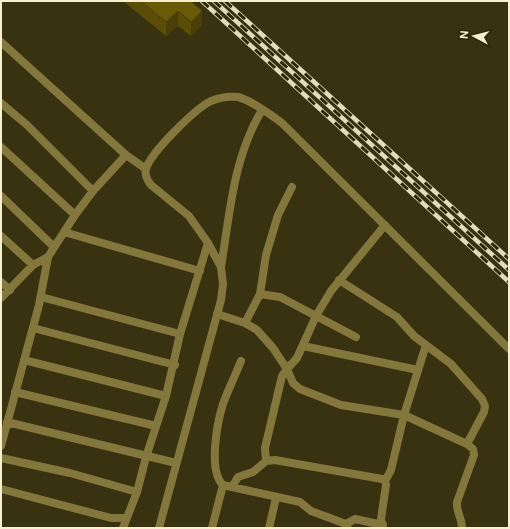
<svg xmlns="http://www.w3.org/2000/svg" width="510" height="529" font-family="'Public Sans',sans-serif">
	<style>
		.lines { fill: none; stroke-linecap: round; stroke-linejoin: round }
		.minor { stroke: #83773d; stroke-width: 8 }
		.tertiary { stroke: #83773d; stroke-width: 8 }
		.rail-casing { stroke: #e3dcbb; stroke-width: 4.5 }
		.rail { stroke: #2f2805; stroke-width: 3; stroke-dasharray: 9; stroke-linecap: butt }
		.wall { fill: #5a4d07 }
		.shaded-wall { fill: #4a3f06 }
		.building { fill: #695a08; stroke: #4a3f06 }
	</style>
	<rect width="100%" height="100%" fill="#393210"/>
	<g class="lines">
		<path class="minor" d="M1,103l26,22 66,66
			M1,147l74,68
			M1,196l53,51
			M64,232l136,39
			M1,236l32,29
			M221,267c9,-54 12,-109 41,-157
			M339,280l58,37 17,19 37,28 31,35 3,7 -1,6 -17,32
			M1,282l9,8
			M260,294l20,3 76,40
			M41,297l139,37
			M1,298l32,-33 15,-8
			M217,314l28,9 12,7 16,18 14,21 6,14 7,6 41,16 63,10 63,29 6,5 1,6 -17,47c-1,10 5,16 5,26
			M245,323l15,-29 6,-39 12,-40 14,-28
			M33,328l142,37
			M303,346l110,23
			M24,360l142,36
			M15,392l141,34
			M7,422l169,41
			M1,446l38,-141 9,-48 27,-42 18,-24 33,-36
			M1,458l69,15 67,19
			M266,461l-1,-13 17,-72 5,-7 10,-11 19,-42 15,-25 54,-66
			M385,481l6,-11 13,-55 22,-70
			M223,485c-15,-14 -6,-62 0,-81 5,-14 12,-28 18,-43
			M232,487l6,-10 15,-5 13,-11 9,-1 107,19 3,2 1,4 -5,34 2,9
			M1,489l110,29h15
			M346,524l9,-5 28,6
			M123,528l14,-36 9,-35 20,-61 14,-62 28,-91
			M212,528l11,-43 77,17 11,9 35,13 2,4
			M269,528l7,-30"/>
		<path class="tertiary" d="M1,42l125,113 20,14
			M159,528l62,-228 2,-16 -2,-17 -13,-24 -19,-27 -38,-31c-3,-4 -7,-10 -5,-16 4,-16 50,-61 65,-68 7,-3 18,-5 27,-4 13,3 33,18 44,26l227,226"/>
		<defs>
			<path id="rail" d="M202,1l307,281
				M214,1l295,269
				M225,1l284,258"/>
		</defs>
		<use href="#rail" class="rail-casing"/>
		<use href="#rail" class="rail"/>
	</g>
	<path class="wall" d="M123,1h68l11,24 -11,11 -13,-10 -12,10z"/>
	<path class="shaded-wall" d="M178,11v15l-12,10v-14z
		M202,11v14l-11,11v-14z"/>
	<path class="building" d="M141,1h50l11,10 -11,11 -13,-11 -12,11z"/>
	<rect width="510" height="529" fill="none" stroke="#f7f0d0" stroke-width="4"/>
	<g transform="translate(474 36) rotate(277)" stroke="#2f2805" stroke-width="3" paint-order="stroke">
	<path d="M0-3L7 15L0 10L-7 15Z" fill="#f7f0d0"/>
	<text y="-6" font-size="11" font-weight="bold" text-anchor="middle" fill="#f7f0d0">N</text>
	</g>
</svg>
